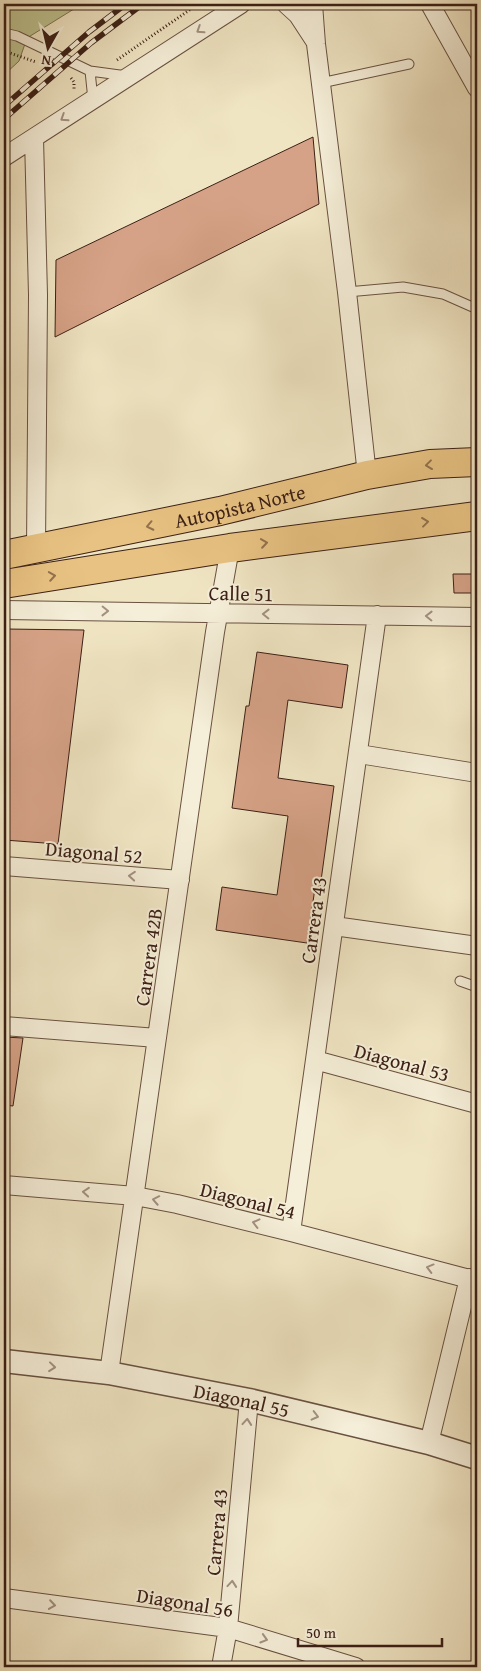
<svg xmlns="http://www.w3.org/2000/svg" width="481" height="1671" font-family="'Gentium Book Plus',serif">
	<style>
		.green { fill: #bec390; stroke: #7d7253 }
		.building { fill: #d6a287; stroke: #3c2016 }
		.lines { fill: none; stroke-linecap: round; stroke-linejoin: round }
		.service-casing { stroke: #695141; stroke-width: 11 }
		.minor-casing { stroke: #695141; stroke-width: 20 }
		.tertiary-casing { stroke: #695141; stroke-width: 25 }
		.primary-casing { stroke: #3c2016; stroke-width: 30 }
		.path { stroke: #3c2016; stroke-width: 3; stroke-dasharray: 1 2.5; stroke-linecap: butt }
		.service { stroke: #f5eed8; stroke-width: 9 }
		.minor { stroke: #f5eed8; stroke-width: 18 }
		.tertiary { stroke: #f5eed8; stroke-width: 22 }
		.primary { stroke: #e8c282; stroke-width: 28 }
		.rail-casing { stroke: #3c2016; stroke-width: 5.5 }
		.rail { stroke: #f5eed8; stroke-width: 4; stroke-dasharray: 11; stroke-linecap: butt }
		.oneway { stroke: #a29181 }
		.oneway2 { stroke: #92714c }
		.labels { text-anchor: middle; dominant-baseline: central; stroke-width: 4; stroke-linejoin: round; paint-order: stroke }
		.street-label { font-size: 20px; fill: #3c2016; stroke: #f5eed8 }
	</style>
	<rect width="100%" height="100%" fill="#f0e5c3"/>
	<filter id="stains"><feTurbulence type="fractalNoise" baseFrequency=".004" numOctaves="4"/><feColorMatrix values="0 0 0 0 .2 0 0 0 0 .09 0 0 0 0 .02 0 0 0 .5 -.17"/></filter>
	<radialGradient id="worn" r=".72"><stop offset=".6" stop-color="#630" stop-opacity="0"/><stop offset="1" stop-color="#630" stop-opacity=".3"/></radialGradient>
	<path class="green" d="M4,4h78l-55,34 -8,23 -15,14z"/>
	<path class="building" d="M313,137l6,67 -264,133 1,-77z
		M453,574h24v19h-23z
		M6,629l78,1 -26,214 -54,-4v-201z
		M257,652l91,13 -6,43 -54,-8 -10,78 56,8 -14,102h-5l-8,55 -91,-13 6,-43 55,8 11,-79 -56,-8 14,-102h3z
		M4,1037l19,1 -10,68 -9,-1z"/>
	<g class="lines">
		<defs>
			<path id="service" d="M4,33l13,3 73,35 37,5
				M90,71l3,29
				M321,83l88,-19
				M347,292l56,-5 40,7 34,15
				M460,981l17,6"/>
			<path id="minor" d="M286,4l12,11 17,26
				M313,4l3,40 31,248 20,183
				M430,4l47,84
				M34,138l4,157 -2,254
				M4,157l237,-153
				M4,610l473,7
				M359,754l118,19
				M4,866l176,14
				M334,926l143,20
				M4,1026l153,12
				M315,1060l162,44
				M4,1185l131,11 42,8 114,28 186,49
				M291,1232l86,-617
				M109,1373l106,-741 15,-84
				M429,1443l40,-165
				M4,1598l224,30 128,39
				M221,1667l7,-39 21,-228"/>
			<g id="tertiary">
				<path id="s1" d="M4,1361l105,12 140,27 180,43 48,15"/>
			</g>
			<g id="primary">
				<path id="s2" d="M4,555l216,-44 147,-36 63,-11 47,-2"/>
				<path d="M4,584l226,-36 247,-32"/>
			</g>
		</defs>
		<use href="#service" class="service-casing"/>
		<use href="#minor" class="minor-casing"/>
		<use href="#tertiary" class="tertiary-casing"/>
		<use href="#primary" class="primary-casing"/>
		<path class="path" d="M4,51l32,11
			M117,60l81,-56
			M71,78l3,4v8"/>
		<use href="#service" class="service"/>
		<use href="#minor" class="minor"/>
		<use href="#tertiary" class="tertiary"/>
		<use href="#primary" class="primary"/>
		<defs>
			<path id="rail" d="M4,106l85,-74 37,-28
				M4,119l87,-76 52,-39"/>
		</defs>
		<use href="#rail" class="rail-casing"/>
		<use href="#rail" class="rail"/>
	</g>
	<defs><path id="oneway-chevron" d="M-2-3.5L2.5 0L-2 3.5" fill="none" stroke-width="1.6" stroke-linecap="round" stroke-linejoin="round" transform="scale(1.25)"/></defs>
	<g class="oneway">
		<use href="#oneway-chevron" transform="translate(200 30) rotate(147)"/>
		<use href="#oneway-chevron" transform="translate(64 118) rotate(147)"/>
		<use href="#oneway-chevron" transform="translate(105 611) rotate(1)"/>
		<use href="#oneway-chevron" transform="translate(266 614) rotate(-179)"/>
		<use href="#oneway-chevron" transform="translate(429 616) rotate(-179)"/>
		<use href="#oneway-chevron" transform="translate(132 876) rotate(-175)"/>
		<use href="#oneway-chevron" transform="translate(86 1192) rotate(-175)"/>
		<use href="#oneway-chevron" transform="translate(156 1200) rotate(-169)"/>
		<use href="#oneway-chevron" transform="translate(256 1223) rotate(-166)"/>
		<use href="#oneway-chevron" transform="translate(430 1268) rotate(-165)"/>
		<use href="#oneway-chevron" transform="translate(52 1367) rotate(6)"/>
		<use href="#oneway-chevron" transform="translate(315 1416) rotate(14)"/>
		<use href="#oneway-chevron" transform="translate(247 1422) rotate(-85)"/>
		<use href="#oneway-chevron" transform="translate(232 1584) rotate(-85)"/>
		<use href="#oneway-chevron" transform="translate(52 1605) rotate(8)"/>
		<use href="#oneway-chevron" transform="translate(264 1639) rotate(17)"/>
	</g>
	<g class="oneway2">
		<use href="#oneway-chevron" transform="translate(429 465) rotate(173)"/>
		<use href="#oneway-chevron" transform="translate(425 522) rotate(-7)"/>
		<use href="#oneway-chevron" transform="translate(150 526) rotate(168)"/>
		<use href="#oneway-chevron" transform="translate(264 543) rotate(-8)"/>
		<use href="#oneway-chevron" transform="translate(52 576) rotate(-9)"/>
	</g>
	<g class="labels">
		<g class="street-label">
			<text stroke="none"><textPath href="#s2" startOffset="241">Autopista Norte</textPath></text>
			<text transform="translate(241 593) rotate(1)">Calle 51</text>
			<text transform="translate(94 852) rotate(5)">Diagonal 52</text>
			<text transform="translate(313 920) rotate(-82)">Carrera 43</text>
			<text transform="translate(148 957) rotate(-82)">Carrera 42B</text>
			<text transform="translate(402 1062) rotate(15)">Diagonal 53</text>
			<text transform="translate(248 1200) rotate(14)">Diagonal 54</text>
			<text stroke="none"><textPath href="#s1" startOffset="241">Diagonal 55</textPath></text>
			<text transform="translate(216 1532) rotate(-85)">Carrera 43</text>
			<text transform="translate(185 1602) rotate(9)">Diagonal 56</text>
		</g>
	</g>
	<rect width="481" height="1671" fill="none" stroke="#f0e5c3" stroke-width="20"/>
	<rect x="5" y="5" width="471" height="1661" fill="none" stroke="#3c2016" stroke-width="2.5"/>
	<rect x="10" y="10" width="461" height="1651" fill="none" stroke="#3c2016"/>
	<g transform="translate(48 48) rotate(188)" stroke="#f5eed8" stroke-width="4" paint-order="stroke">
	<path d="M0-4L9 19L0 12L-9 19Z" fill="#3c2016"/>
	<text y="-8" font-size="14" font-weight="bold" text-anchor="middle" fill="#3c2016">N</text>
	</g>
	<path d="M298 1638v8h144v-8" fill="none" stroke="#3c2016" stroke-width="2.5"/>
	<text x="306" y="1638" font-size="15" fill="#3c2016" stroke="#f5eed8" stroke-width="4" paint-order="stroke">50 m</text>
	<rect width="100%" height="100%" filter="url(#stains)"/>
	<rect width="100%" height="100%" fill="url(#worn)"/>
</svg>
